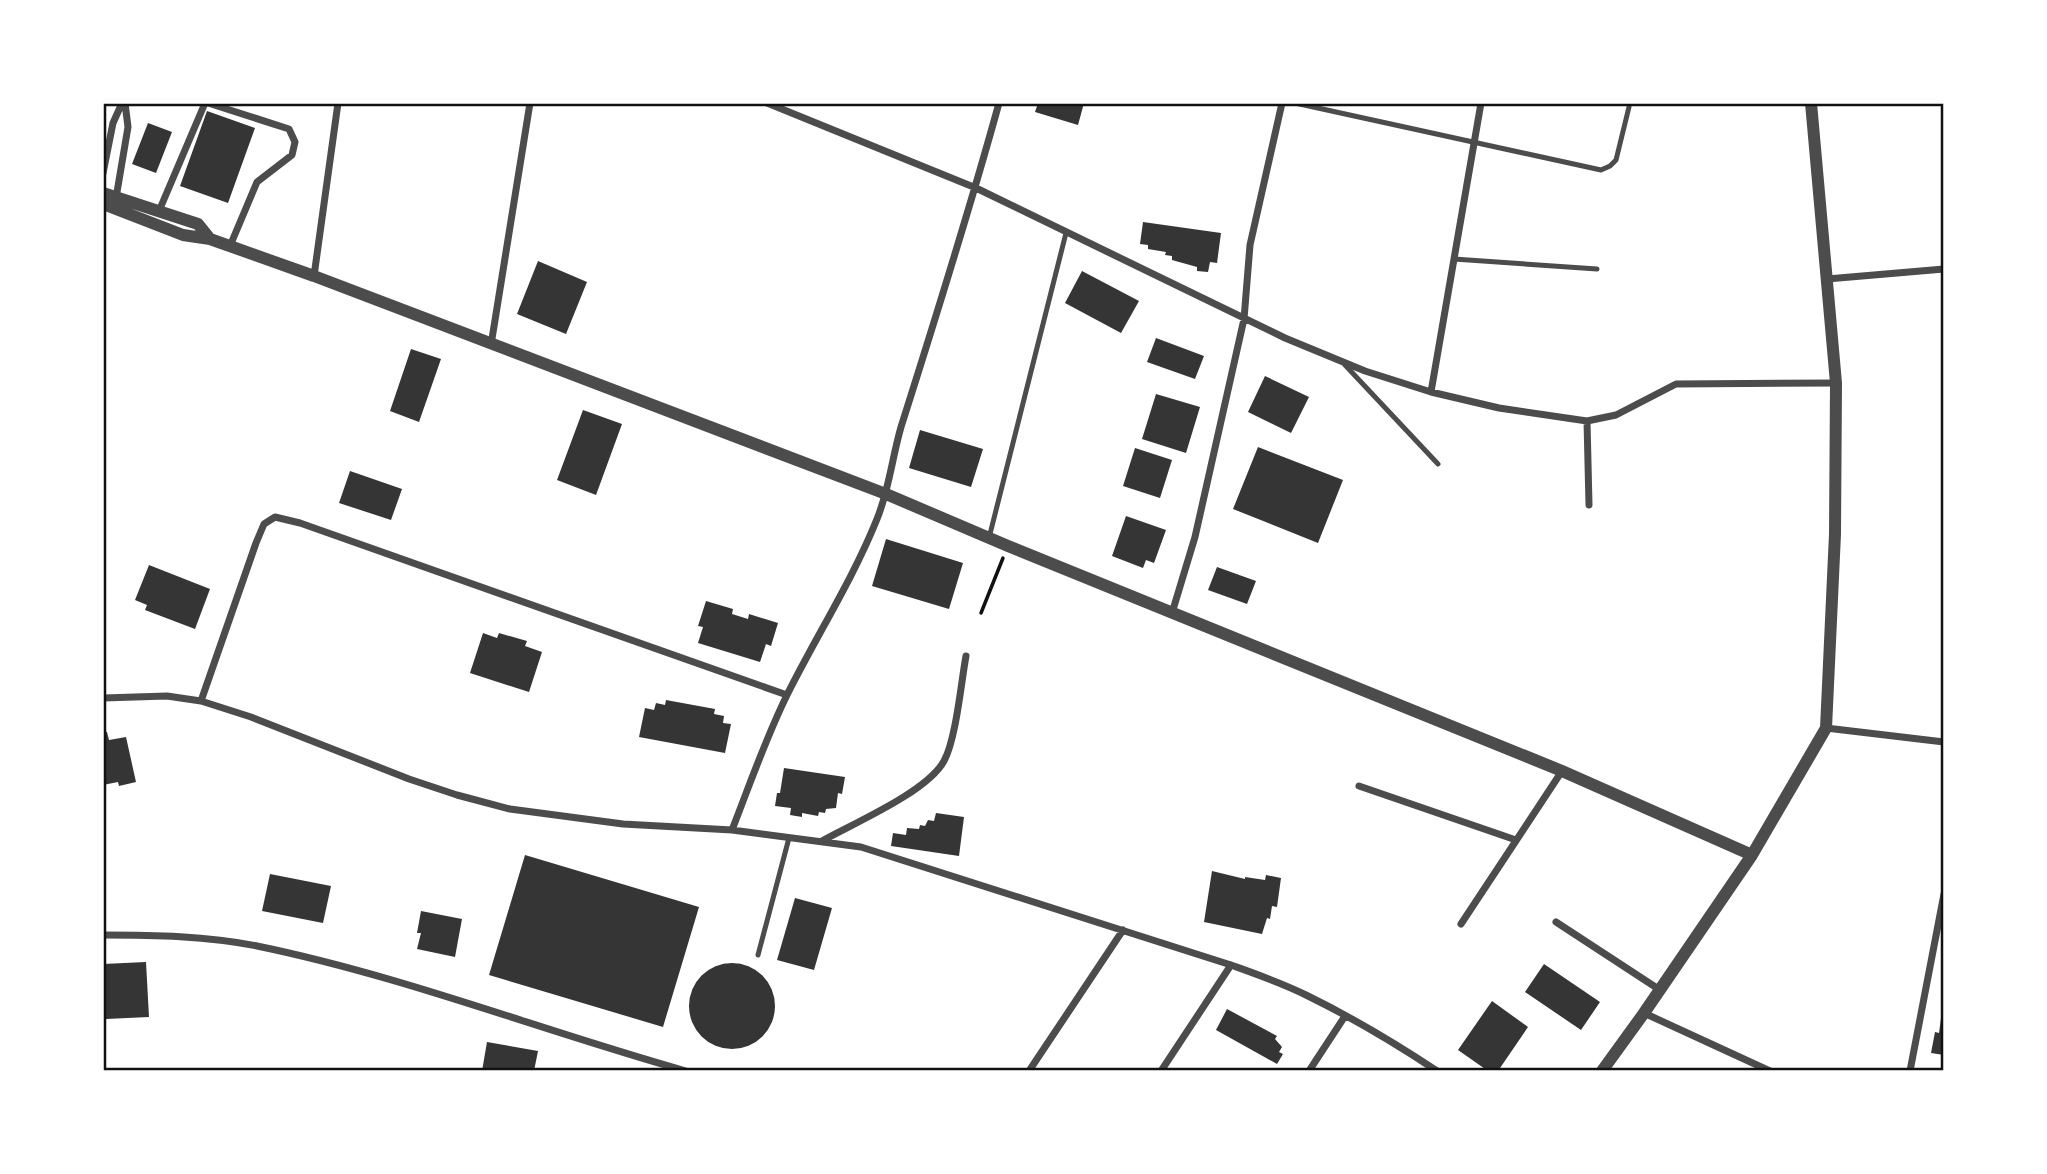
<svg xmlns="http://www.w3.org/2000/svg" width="2047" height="1174" font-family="'PT Sans Narrow',sans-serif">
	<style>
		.building { fill: #353535 }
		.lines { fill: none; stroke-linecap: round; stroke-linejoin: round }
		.path { stroke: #111; stroke-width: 3.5 }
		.service { stroke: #4c4c4c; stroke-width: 5 }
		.minor { stroke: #4c4c4c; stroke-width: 7 }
		.tertiary { stroke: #4c4c4c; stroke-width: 12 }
		.neatline { fill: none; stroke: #111; stroke-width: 2.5 }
	</style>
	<rect width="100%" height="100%" fill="#fff"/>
	<path class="building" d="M1038,103h46l-6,22 -43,-13z
		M207,111l48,17 -27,75 -48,-17z
		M148,123l24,9 -16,41 -24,-9z
		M1143,222l78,11 -4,30 -7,-1 -2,10 -11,-1v-4l-25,-7v-4l-7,-1 1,-3 -18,-3v-4l-8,-1z
		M538,261l49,21 -21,52 -49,-20z
		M1082,271l57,30 -18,32 -56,-30z
		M1156,338l48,18 -9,23 -48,-17z
		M411,349l30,10 -22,63 -29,-11z
		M1265,376l44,21 -18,36 -43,-21z
		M1156,394l44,13 -14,46 -44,-14z
		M583,410l39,14 -26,71 -39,-15z
		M920,430l63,19 -12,38 -62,-19z
		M1258,447l85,33 -25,63 -85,-34z
		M1135,448l37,12 -12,38 -37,-12z
		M350,471l52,18 -11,31 -52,-17z
		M1126,516l40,14 -12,33 -8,-3 -3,8 -31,-12z
		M886,539l77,24 -14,46 -77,-23z
		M149,565l61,24 -15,40 -50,-19 2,-5 -12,-5z
		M1217,567l39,14 -9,23 -39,-14z
		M706,601l27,8 -1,5 16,5 1,-5 29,9 -7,23 -5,-2 -6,18 -62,-19 5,-16 -5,-1z
		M483,633l14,5 2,-5 28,8 -2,5 17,6 -13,40 -59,-19z
		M666,700l49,9 -1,5 10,2 -1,7 8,1 -6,29 -86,-16 6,-29 9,2 2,-7 9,2z
		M103,732h4l2,8 17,-3 10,45 -17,4 -1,-4 -15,3z
		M784,768l61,9 -3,17 -4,-1 -2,15 -10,1 -1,4 -6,-1 -1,4 -16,-3v4l-12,-2 1,-7 -16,-2 2,-13h3z
		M936,813l28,4 -5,39 -68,-10 2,-13 13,2 1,-7 12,1 1,-4 5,1 3,-6 6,1z
		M525,855l174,52 -36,120 -174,-52z
		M1212,871l33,8v-2l20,3 1,-5 15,3 -4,29 -5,-1 -2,13 -3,-1 -5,16 -58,-12z
		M270,874l61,12 -8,37 -61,-12z
		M795,898l37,10 -18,62 -37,-10z
		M421,911l41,8 -7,38 -38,-8 4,-16h-4z
		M146,962l3,55 -43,2 -3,-55z
		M689 1006a43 43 0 1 1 86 0a43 43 0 1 1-86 0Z
		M1544,964l56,38 -19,28 -56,-38z
		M1492,1001l36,26 -30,44h-10l-30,-21z
		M1227,1009l50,27 -2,3 7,8 -3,5 4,2 -6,10 -61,-34z
		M1942,1011h2v44l-13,-2 4,-21 4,1z
		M487,1042l51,9 -4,20h-52z"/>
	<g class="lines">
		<path class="path" d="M981,613l22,-55"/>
		<path class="service" d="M1295,103l306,67 9,-4 6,-6 13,-53
			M1454,259l143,10
			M1345,365l93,99
			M989,538l77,-305
			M758,955l31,-117"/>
		<path class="minor" d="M208,103l81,26 6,13 -3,13 -35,27 -27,64
			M767,103l209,85 309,150 80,33 66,21 68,16 88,13 29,-6 60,-31 160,-1
			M103,173l10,-50 9,-20
			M116,198l12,-71 -3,-24
			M159,211l46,-108
			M314,276l24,-173
			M1827,279l117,-10
			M491,345l39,-242
			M1431,392l50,-289
			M1587,421l2,84
			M1172,613l23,-76 49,-218 6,-74 32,-142
			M103,698l64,-2 34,5 50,16 158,62 48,16 53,14 113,15 109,6 129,17 370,118c25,9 51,18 75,30 45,22 89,48 131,76
			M201,701l55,-158 8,-19 11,-7 25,6 487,172
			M1826,728l118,14
			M1359,786l157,54
			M732,830c18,-46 34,-93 56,-137 29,-58 65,-114 89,-174 12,-29 15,-61 24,-92 34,-107 68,-215 98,-324
			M822,841c32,-18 105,-49 122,-80 12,-22 17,-78 22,-105
			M1556,922l104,68
			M1461,924l101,-153
			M103,935c51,0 104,1 154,11 146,30 286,85 429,125
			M1644,1013l126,58
			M1029,1071l94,-141
			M1161,1071l70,-106
			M1309,1071l36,-55
			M1910,1071l34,-177"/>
		<path class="tertiary" d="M103,193l95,31 12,15
			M103,204l80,31 27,4 104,37 572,218 122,52 554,225 190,84
			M1602,1071l42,-58 108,-158 74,-127 9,-194 1,-151 -25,-280"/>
	</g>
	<rect width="2047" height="1174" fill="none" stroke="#ffffff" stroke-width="210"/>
	<rect x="105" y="105" width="1837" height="964" class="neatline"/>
</svg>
